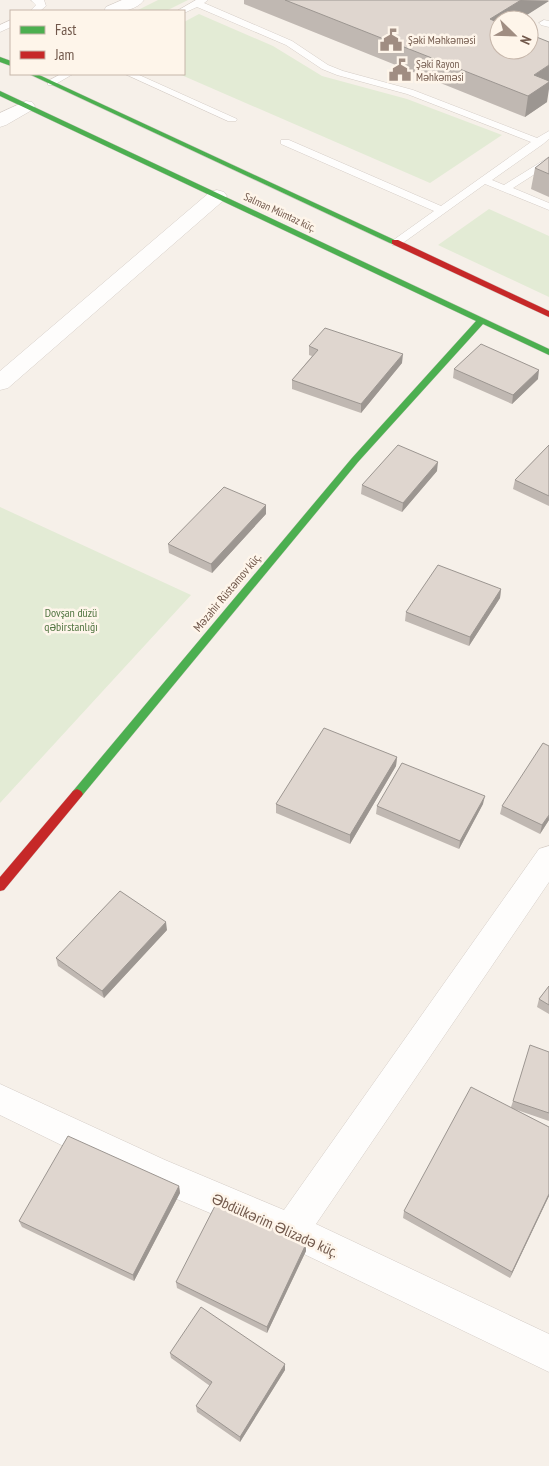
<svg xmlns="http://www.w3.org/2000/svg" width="549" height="1466" font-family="'PT Sans Narrow',sans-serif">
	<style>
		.green { fill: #e3ebd5 }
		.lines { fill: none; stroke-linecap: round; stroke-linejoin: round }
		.lane-casing { stroke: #d5cdc7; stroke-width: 1 }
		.street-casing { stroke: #d5cdc7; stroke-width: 1 }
		.fast-casing { stroke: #d4cdc6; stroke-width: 1 }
		.jam-casing { stroke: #d4cdc6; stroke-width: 1 }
		.lane { fill: #fefdfc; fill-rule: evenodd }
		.street { fill: #fefdfc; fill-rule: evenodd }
		.fast { fill: #4caf50; fill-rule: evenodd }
		.jam { fill: #c62828; fill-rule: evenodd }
		.wall { fill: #c0b8b2 }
		.shaded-wall { fill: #9c9691 }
		.building { fill: #dfd6cf; stroke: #9c9691 }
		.labels { text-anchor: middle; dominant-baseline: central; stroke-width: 5; stroke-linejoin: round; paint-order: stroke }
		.far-poi-label { font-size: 11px; fill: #71584b; stroke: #fef5ea; text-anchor: start }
		.far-street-label { font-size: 11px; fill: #71584b; stroke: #fef5ea }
		.street-label { font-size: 12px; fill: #71584b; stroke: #fef5ea }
		.park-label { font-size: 12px; fill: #547744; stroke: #fef5ea }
		.near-street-label { font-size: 15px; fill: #71584b; stroke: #fef5ea }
	</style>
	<rect width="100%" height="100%" fill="#f6f0e9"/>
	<path class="green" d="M158,0h30l-22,11h-30z
		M199,14l74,32 49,30 85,23 95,36 -72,48 -251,-109h5v-52z
		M489,209l60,27v61l-111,-52z
		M0,507l191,88 -191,208z"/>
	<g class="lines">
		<defs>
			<path id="lane" d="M31,0h13l2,6 -6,5h-10l6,-6z
				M196,0h12l-4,3 88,38 36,24 15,6 70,19 124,48 12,-7v8l-6,5 -51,36 12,5 45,-28v8l-36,23 36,15v7l-64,-26 -85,61h-8l-2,-2 2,-2 42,-30 -153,-67v-4h8l152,66 90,-64 -124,-48 -70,-19 -15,-6 -36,-24 -89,-38 -13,6v-2h-7z
				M11,20v7l-11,5v-7z
				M544,20l5,1v6l-8,-2 -2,-2z
				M61,74h12l-19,11h-6v-4z
				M125,74h12l100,45 -1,2h-8z"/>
			<path id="street" d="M122,0h22c-9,12 -27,12 -40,11l2,-4z
				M26,101l6,1 3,4 -3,4 -26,15 -6,2v-14z
				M217,190l7,2 3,4 -3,4 -216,188 -8,2v-19l210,-179z
				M549,846v36l-233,342 233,110v38l-270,-130 -138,-58 -141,-69v-31l165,76 119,50 255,-361z"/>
			<path id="fast" d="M0,57l11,4v5l-11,-4z
				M29,74h8l362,168 -1,2h-6z
				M0,91l549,258v6l-66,-31 -125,138 -277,335h-8l-2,-3 2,-3 279,-333 124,-137 -476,-225z"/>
			<path id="jam" d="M392,240h6l151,71v6l-157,-73z
				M77,789l4,2 2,3 -2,3 -77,93 -4,1v-14l73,-86z"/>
		</defs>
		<use href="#lane" class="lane-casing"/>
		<use href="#street" class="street-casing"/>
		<use href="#fast" class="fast-casing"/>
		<use href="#jam" class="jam-casing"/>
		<use href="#lane" class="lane"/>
		<use href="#street" class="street"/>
		<use href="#fast" class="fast"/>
		<use href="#jam" class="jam"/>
	</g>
	<path class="wall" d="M244,0h305l-30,20h-20l48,82 -22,15 -281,-113z
		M549,157v40l-18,-8 4,-21z
		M309,346l93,17 -41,50 -69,-24v-9l20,-24 -3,-1z
		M454,369l84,10 -26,25 -59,-26z
		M549,445v61l-36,-17 2,-9z
		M437,471l-35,41 -41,-18 1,-9z
		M266,514l-54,59 -43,-20 -1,-9z
		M501,589l-1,9 -31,48 -64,-25 1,-9z
		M397,757l-1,9 -46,78 -74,-31v-9z
		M483,804l-24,45 -83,-35 1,-8z
		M502,806l47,14 -9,14 -40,-20z
		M167,930l-63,68 -46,-32 -2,-8z
		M549,986v28l-12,-7 2,-8z
		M549,1052v69l-35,-12 35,18v69l-39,82 -107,-60 1,-7 107,-104 2,-6z
		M179,1186l1,7 -46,88 -112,-54 -3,-6z
		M306,1244v7l-39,82 -90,-45 -1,-6z
		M170,1353l115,17 -45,72 -43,-30 -1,-6 14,-20 -39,-28z"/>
	<path class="shaded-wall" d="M521,0l28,1 -30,19h-20v12l-9,-13z
		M549,65v24l-2,13 -22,15 3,-21 6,-21z
		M403,354l-1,9 -41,50v-9z
		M539,370l-1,9 -26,25 1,-9z
		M438,462l-1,9 -35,41 1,-9z
		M266,505v9l-54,59 -1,-9z
		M501,589l-1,9 -31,48 1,-9z
		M397,757l-1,9 -46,78v-9z
		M485,796l-2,8 -24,45 1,-8z
		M549,815v5l-9,14 2,-9z
		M166,922l1,8 -63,68 -2,-7z
		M179,1186l1,7 -46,88 -1,-6z
		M549,1194v2l-39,82 2,-6z
		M306,1244v7l-39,82v-6z
		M285,1364v6l-45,72v-5z"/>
	<path class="building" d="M285,0h236l-31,19 9,4v27h30v-16l20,8v23l-15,10 15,6v1l-21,14z
		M549,157v17l-14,-6z
		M325,328l78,26 -42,50 -69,-24 26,-30 -9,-4z
		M481,344l58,26 -26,25 -59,-26z
		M398,445l40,17 -35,41 -41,-18z
		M549,445v51l-34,-16z
		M224,487l42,18 -55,59 -43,-20z
		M438,565l63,24 -31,48 -64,-25z
		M324,728l73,29 -47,78 -74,-31z
		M543,743l6,3v69l-7,10 -40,-19z
		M402,763l83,33 -25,45 -83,-35z
		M120,891l46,31 -64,69 -46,-33z
		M549,986v19l-10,-6z
		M530,1045l19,7v61l-36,-12z
		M471,1087l78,40v67l-37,78 -108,-61z
		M68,1136l111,50 -46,89 -114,-54z
		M217,1202l89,42 -39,83 -91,-45z
		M201,1307l84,57 -45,73 -44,-31 16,-24 -42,-29z"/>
	<defs>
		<symbol id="civic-bare" viewBox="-9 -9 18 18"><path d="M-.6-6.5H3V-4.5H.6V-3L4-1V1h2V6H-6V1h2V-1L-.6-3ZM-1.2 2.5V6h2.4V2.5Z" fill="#a08d82" stroke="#fef5ea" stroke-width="2.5" paint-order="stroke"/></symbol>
	</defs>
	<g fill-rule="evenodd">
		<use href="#civic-bare" x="375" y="24" width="32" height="32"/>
		<use href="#civic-bare" x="384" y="54" width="32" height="32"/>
	</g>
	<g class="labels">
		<g class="far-poi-label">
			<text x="408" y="40">Şəki Məhkəməsi</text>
			<text x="416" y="64">Şəki Rayon<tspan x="416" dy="13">Məhkəməsi</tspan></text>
		</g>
		<g class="far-street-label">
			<text transform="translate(280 212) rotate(25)">Salman Mümtaz küç.</text>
		</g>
		<g class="street-label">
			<text transform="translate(227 592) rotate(-50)">Məzahir Rüstəmov küç.</text>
		</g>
		<g class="park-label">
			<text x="71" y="612">Dovşan düzü<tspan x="71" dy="14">qəbirstanlığı</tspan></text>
		</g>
		<g class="near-street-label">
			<text transform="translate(275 1225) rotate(24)">Əbdülkərim Əlizadə küç.</text>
		</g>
	</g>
	<rect x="10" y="10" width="175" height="65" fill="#fef5ea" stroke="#c6b6aa"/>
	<rect x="20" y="26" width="25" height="8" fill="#4caf50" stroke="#c6b6aa"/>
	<text x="55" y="35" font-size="15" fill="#71584b">Fast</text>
	<rect x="20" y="51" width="25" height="8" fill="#c62828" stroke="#c6b6aa"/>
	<text x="55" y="60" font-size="15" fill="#71584b">Jam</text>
	<g transform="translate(514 35) rotate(113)"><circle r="24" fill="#fef5ea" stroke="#c6b6aa"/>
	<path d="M0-4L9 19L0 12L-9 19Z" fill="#a08d82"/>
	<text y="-8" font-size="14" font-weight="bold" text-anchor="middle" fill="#71584b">N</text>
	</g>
</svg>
